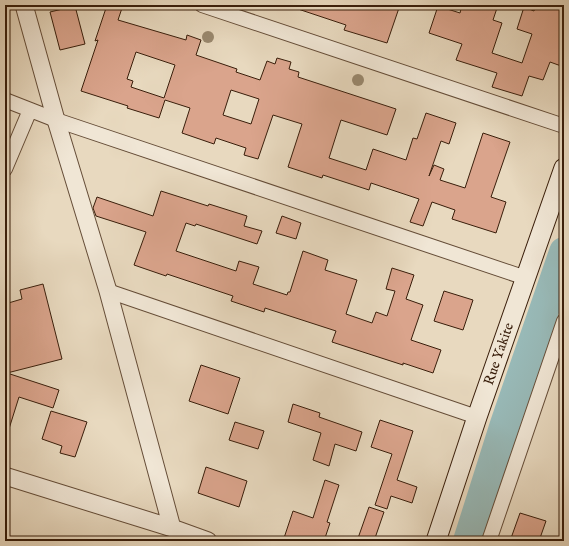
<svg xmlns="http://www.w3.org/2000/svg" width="569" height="546" font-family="'IM FELL English',serif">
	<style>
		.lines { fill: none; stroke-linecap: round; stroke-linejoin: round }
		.river { stroke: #98b9b7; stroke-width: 30 }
		.building { fill: #daa48c; stroke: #391e0b; fill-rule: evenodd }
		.minor-casing { stroke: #654d38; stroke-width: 16 }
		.tertiary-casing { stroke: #654d38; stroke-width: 19 }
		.secondary-casing { stroke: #391e0b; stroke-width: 21 }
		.minor { stroke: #f0e6d5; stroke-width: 14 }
		.tertiary { stroke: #f0e6d5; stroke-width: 17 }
		.secondary { stroke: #f0e6d5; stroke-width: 19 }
		.tree { fill: #99886e }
		.labels { text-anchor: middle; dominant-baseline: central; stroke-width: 3; stroke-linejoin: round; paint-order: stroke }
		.street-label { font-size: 14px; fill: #391e0b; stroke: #f0e6d5 }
	</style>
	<rect width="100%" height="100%" fill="#e8d9bf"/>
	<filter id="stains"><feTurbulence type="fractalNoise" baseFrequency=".005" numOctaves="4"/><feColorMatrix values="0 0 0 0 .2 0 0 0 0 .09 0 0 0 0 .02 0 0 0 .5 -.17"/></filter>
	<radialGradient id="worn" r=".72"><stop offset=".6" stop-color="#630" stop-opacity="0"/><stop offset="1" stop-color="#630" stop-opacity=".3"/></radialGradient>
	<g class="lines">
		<path class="river" d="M468,541l37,-117 59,-172"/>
	</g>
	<path class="building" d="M107,5h16l-5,15 68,20 1,-5 14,5 -5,15 41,14 -1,3 24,8 7,-19 8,3 2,-6 14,4 -2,7 10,3 -1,5 98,32 -9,26 -46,-15 -12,38 37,12 7,-21 33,11 7,-22 4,1 9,-26 30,10 -7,21 -8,-3 -12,35 5,-11 10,4 -4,11 25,8 18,-55 27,9 -19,55 15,5 -10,31 -44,-14 3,-9 -23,-8 -9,24 -13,-4 9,-23 -48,-16 -2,7 -46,-15 -1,3 -34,-11 14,-43 -29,-9 -15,44 -14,-4 2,-7 -30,-10 -2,6 -32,-11 8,-25 -25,-8 -6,18 -32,-10 1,-2 -47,-15 17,-51 -3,1zM136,52l39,13 -11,33 -33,-11 2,-6 -6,-2zM231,90l28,9 -8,25 -28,-9z
		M292,5h108l-13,38 -43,-13 2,-5 -54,-18z
		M462,5h36l-5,15 9,3 -10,30 30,10 10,-29 -15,-5 7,-22 10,4 2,-6h28v62l-14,-5 -7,18 -14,-4 -7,20 -30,-9 5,-14 -41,-13 6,-16 -33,-11 9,-27 22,7z
		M75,6l10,38 -25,6 -10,-38z
		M161,191l47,15 1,-2 38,12 -3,10 18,5 -5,13 -61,-20 -1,2 -9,-3 -10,28 60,20 3,-10 20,6 -6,17 34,11 1,-3h2l13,-41 25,9 -3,10 32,10 -11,34 26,9 4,-11 11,4 8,-25 -9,-2 6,-21 22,7 -8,24 17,6 -12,35 30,10 -8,23 -30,-10v2l-71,-23 4,-11 -71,-23 -1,4 -33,-11 2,-5 -66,-22 -1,2 -32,-11 12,-33 -50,-16 -3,-8 4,-11 56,19z
		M282,216l19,7 -5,16 -20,-6z
		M43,284l19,75 -55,14 52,17 -6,18 -34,-11 -11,35 -3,-1v-127l17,-5 -2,-9z
		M444,291l29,9 -10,30 -29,-9z
		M201,365l39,13 -12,36 -39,-13z
		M293,404l27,9 -1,4 43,15 -6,19 -21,-7 -6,22 -16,-6 8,-27 -33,-11z
		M51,411l36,11 -12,35 -15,-4 2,-7 -20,-7z
		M380,420l33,11 -16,49 20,7 -5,16 -21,-7 -4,13 -12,-4 17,-51 -21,-7z
		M235,422l29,9 -6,18 -29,-9z
		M206,467l41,14 -8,26 -41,-14z
		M325,480l14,5 -12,37 3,1 -6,18h-41l10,-30 20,7z
		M369,507l15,5 -10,29h-17z
		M520,513l26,8 -7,20h-29z"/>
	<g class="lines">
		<defs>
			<path id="minor" d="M202,5l362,121
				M5,100l51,20 470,158
				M5,169l25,-59
				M108,291l369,126
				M489,541l75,-220"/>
			<path id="tertiary" d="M24,5l32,115 52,171 64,237
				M5,476l167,52 36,13"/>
			<path id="secondary" d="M436,541l41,-124 87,-249"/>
		</defs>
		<use href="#minor" class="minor-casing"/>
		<use href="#tertiary" class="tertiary-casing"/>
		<use href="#secondary" class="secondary-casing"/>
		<use href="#minor" class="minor"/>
		<use href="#tertiary" class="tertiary"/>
		<use href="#secondary" class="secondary"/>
	</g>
	<g class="tree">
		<circle cx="208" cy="37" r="6"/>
		<circle cx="358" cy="80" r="6"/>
	</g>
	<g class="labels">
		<g class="street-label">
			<text transform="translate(499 354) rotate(-71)">Rue Yakite</text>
		</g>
	</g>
	<rect width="569" height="546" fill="none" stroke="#e8d9bf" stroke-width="20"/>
	<rect x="6" y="6" width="557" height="534" fill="none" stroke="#391e0b" stroke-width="2"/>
	<rect x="10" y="10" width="549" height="526" fill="none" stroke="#391e0b"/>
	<rect width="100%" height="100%" filter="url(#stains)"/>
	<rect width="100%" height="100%" fill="url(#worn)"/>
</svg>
